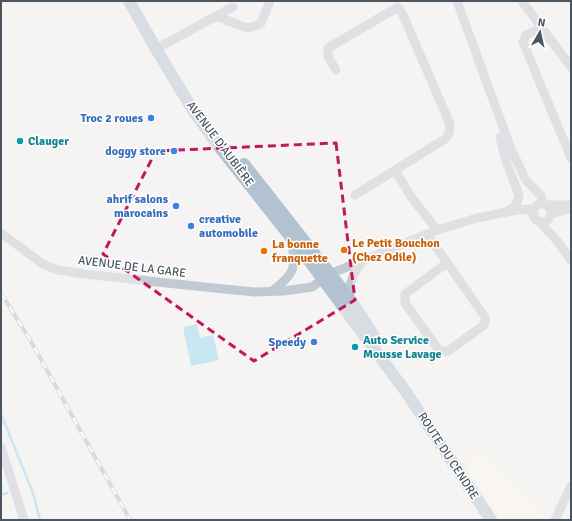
<svg xmlns="http://www.w3.org/2000/svg" width="572" height="521" font-family="Signika,sans-serif">
	<style>
		.commercial { fill: #fdf9ef }
		.water { fill: #90daee }
		.lines { fill: none; stroke-linecap: round; stroke-linejoin: round }
		.stream { stroke: #90daee; stroke-width: 2.5 }
		.minor { stroke: #c1cad2; stroke-width: 9 }
		.major { stroke: #b3c2d1; stroke-width: 12 }
		.rail-casing { stroke: #b5b8bd; stroke-width: 4 }
		.rail { stroke: #fff; stroke-width: 2.5; stroke-dasharray: 8; stroke-linecap: butt }
		.marked { fill: none; stroke: #c2185b; stroke-width: 3; stroke-dasharray: 8 5; stroke-linejoin: round }
		.shop-dot { fill: #3f7fe0; stroke: #fff; stroke-width: 1.5 }
		.culture-dot { fill: #0f9aa8; stroke: #fff; stroke-width: 1.5 }
		.food-dot { fill: #e8710a; stroke: #fff; stroke-width: 1.5 }
		.labels { text-anchor: middle; dominant-baseline: central; stroke-width: 3; stroke-linejoin: round; paint-order: stroke }
		.shop-label { font-size: 12px; font-weight: bold; fill: #366cbe; stroke: #fff; text-anchor: end }
		.culture-label { font-size: 12px; font-weight: bold; fill: #0d838f; stroke: #fff; text-anchor: start }
		.street-label { font-size: 12px; fill: #4a5661; stroke: #fff }
		.food-label { font-size: 12px; font-weight: bold; fill: #c56008; stroke: #fff; text-anchor: start }
	</style>
	<rect width="100%" height="100%" fill="#f5f3f3"/>
	<path class="commercial" d="M480,453l69,67h-48l-36,-57z"/>
	<path class="water" d="M197,324l3,14 13,-3 6,25 -28,6 -8,-39z"/>
	<g class="lines">
		<path class="stream" d="M1,414l32,79 7,27
			M1,495l6,-2"/>
		<path class="minor" d="M457,1l54,148 15,31 15,16 2,7
			M522,1l49,66
			M216,16l17,-9
			M541,28l-15,7 -3,7 48,116
			M156,49l60,-33 31,12 6,-1 8,-4 9,-22
			M336,70l-8,-13v-9l70,-41 5,8 47,109 -1,9 -4,6 -90,56
			M500,137l5,21 14,37 -2,8 -3,4 -6,4
			M395,170l17,28 25,32
			M533 213a9 9 0 1 1 18 0a9 9 0 1 1-18 0Z
			M547,205h24
			M551,214l20,-6
			M540,222l18,20 13,18
			M1,233l42,31 15,6 26,4 120,13 51,5 29,-1 28,-4 18,-13 107,-44 40,-12 40,-8 16,-1
			M427,234l58,83v4l-1,4 -37,27 -8,-2 -34,-47v-9l42,-31
			M272,291c23,-17 25,-24 19,-51
			M350,299c-1,-18 2,-22 12,-37
			M1,447l23,73
			M555,520l16,-34"/>
		<path class="major" d="M129,1l27,48 38,63 23,32 87,110 102,138 85,128
			M244,164l106,135 24,37"/>
		<defs>
			<path id="rail" d="M1,293l28,45 101,182"/>
		</defs>
		<use href="#rail" class="rail-casing"/>
		<use href="#rail" class="rail"/>
	</g>
	<path d="M0 0H572V521H0ZM336,143l19,157 -101,61 -151,-107 53,-103z" fill="#f5f3f3" fill-opacity=".55" fill-rule="evenodd"/>
	<path class="marked" d="M336,143l19,157 -101,61 -151,-107 53,-103z"/>
	<g class="shop-dot">
		<circle cx="151" cy="118" r="4"/>
		<circle cx="174" cy="151" r="4"/>
		<circle cx="176" cy="206" r="4"/>
		<circle cx="191" cy="226" r="4"/>
		<circle cx="314" cy="342" r="4"/>
	</g>
	<g class="culture-dot">
		<circle cx="20" cy="141" r="4"/>
		<circle cx="355" cy="347" r="4"/>
	</g>
	<g class="food-dot">
		<circle cx="344" cy="250" r="4"/>
		<circle cx="264" cy="251" r="4"/>
	</g>
	<g class="labels">
		<g class="shop-label">
			<text x="143" y="118">Troc 2 roues</text>
			<text x="166" y="151">doggy store</text>
			<text x="168" y="199">ahrif salons<tspan x="168" dy="14">marocains</tspan></text>
			<text x="199" y="219" text-anchor="start">creative<tspan x="199" dy="14">automobile</tspan></text>
			<text x="306" y="342">Speedy</text>
		</g>
		<g class="culture-label">
			<text x="28" y="141">Clauger</text>
			<text x="363" y="340">Auto Service<tspan x="363" dy="14">Mousse Lavage</tspan></text>
		</g>
		<g class="street-label">
			<text transform="translate(220 144) rotate(53)">AVENUE D'AUBIÈRE</text>
			<text transform="translate(132 267) rotate(7)">AVENUE DE LA GARE</text>
			<text transform="translate(448 456) rotate(57)">ROUTE DU CENDRE</text>
		</g>
		<g class="food-label">
			<text x="352" y="243">Le Petit Bouchon<tspan x="352" dy="14">(Chez Odile)</tspan></text>
			<text x="272" y="244">La bonne<tspan x="272" dy="14">franquette</tspan></text>
		</g>
	</g>
	<rect width="572" height="521" fill="none" stroke="#4a5661" stroke-width="4"/>
	<g transform="translate(540 32) rotate(9)" stroke="#ffffff" stroke-width="3" paint-order="stroke">
	<path d="M0-3L7 15L0 10L-7 15Z" fill="#4a5661"/>
	<text y="-6" font-size="11" font-weight="bold" text-anchor="middle" fill="#4a5661">N</text>
	</g>
</svg>
